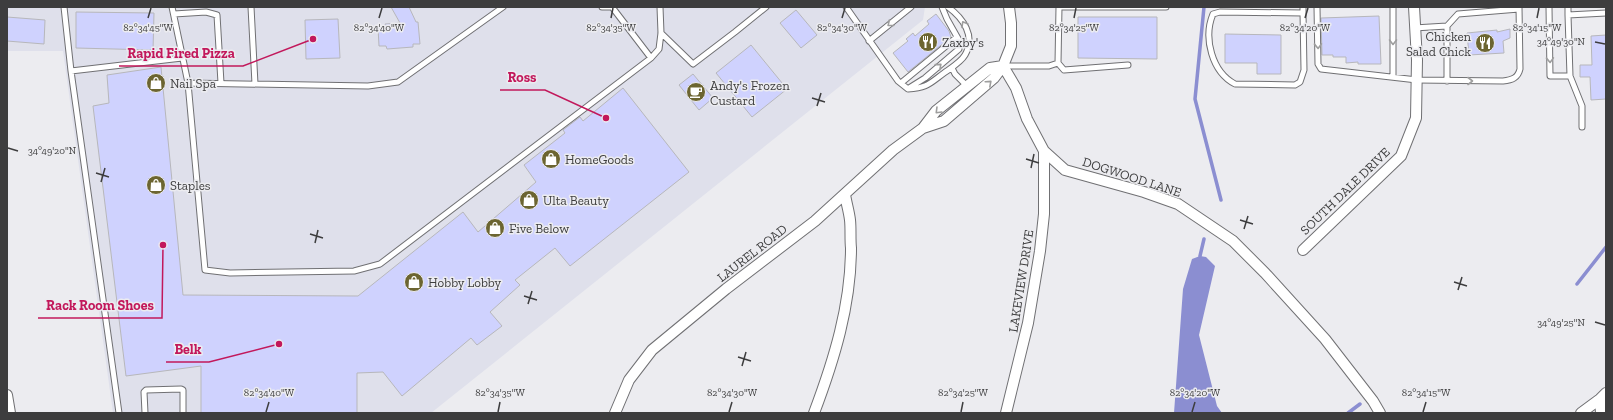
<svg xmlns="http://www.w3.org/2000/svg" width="1613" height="420" font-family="'Zilla Slab',serif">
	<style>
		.built { fill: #dfe0eb }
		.water { fill: #8b8ed1 }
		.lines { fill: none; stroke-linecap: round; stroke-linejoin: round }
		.stream { stroke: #8b8ed1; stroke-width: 3.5 }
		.building { fill: #cfd2fe; stroke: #b7b7bb }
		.service-casing { stroke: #707073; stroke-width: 7 }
		.minor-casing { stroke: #707073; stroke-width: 12 }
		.service { stroke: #fff; stroke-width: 5 }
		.minor { stroke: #fff; stroke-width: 10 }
		.oneway { stroke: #9e9e9e }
		.ticks { fill: none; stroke: #3d3d3e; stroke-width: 1.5 }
		.labels { text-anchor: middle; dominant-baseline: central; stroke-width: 3; stroke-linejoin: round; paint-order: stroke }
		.poi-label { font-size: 13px; fill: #3d3d3e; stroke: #ececf0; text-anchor: start }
		.street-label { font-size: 13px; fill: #3d3d3e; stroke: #ececf0 }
		.ticks-label { font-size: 10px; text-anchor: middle; fill: #3d3d3e; stroke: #ececf0; stroke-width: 3; stroke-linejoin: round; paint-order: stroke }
		.leader { fill: none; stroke: #c2185b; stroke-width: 1.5 }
		.callout-dot { fill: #c2185b; stroke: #ececf0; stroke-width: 1.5 }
		.callout-label { font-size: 14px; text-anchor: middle; font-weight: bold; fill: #c2185b; stroke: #ececf0; stroke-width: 3; stroke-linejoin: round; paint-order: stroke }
	</style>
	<rect width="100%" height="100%" fill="#ececf0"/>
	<path class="built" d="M7,7h918l-2,13 -492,393h-318l-50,-362h-56z"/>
	<path class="water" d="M1200,256l6,1 9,9 -16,69 18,71 5,7h-48l9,-124 9,-30z"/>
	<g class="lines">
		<path class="stream" d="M1204,7l-9,92 26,101
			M1200,256l4,-17
			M1577,284l29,-37
			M1348,413l12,-9"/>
	</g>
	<path class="building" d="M391,7h18l7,15h2l2,22h-7v3l-26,2 -1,-3h-7l-1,-19h7v-3l15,-1z
		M796,10l21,25 -16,13 -21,-25z
		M76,12l78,1 -1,37 -77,-2z
		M936,14l13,17 2,6 -43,35 -15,-19 15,-12 -2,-2 7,-6 2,3 14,-12 -2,-3z
		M1379,16l2,48h-23v-2l-12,1v-6h-13v-2h-11l-1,-37z
		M7,17l38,3 -1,24 -37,-3z
		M1078,17h79v42l-79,-1z
		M338,19l2,39 -34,1 -1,-39z
		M1510,29v9l-7,3 1,12 -35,2 -2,-22 30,-3v2z
		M1225,34l56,1v39h-24v-11h-32z
		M1606,35v64l-15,1 -1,-23h-10v-12h12l-1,-29z
		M751,45l36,44 -35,28 -36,-44z
		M161,67l22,228 175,1 105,-84 15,20 58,-50 -12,-17 41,-32 -2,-3 17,-13 3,4 40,-33 66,84 -119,94 -15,-18 -40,32 5,5 -30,27 12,14 -25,19 -6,-7 -69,58 -19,-24 -26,1v40h-156v-47l-75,10 -33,-270 16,-3 -2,-28z
		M693,74l20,24 -14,12 -20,-25z"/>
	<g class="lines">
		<defs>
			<path id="service" d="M64,7l7,64 48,342
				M172,7l16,76 180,3 30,-4 105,-75
				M251,7l4,77
				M602,7h10l39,51 8,-9 2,-16 -1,-26
				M846,7l52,74 10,8c19,-1 21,-5 36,-16 7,-5 17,-11 21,-18 11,-19 -2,-37 -17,-48
				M1303,7v6l1,57 -4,12 -5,3 -60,-1c-23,-12 -32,-46 -22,-70l7,-2 83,1
				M1317,7l1,57 3,5 96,11 86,1c9,-1 15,-3 17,-12l-1,-62
				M1549,7l1,69h20
				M1568,7v8
				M174,14l32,-2 11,3 4,68
				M1414,28l33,-2 11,-12 61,-5
				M661,33l32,31 42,-32 31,-25
				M869,41l42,-34
				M1058,63l6,7 64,-5
				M1003,66h46l9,-3 1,-56h107
				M952,68l3,6 13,13
				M71,71l111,-13
				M1393,77v-70
				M1447,81v-55
				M188,83l17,187 25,3 124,-2 26,-7 271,-206
				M901,83l56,-46
				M909,88l16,-10 34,-29 1,-7 -13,-23 -5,-12
				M1582,127v-21l-12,-30 -2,-61 38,-2
				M145,413l-1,-21 2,-2 35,-1 2,1v23"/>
			<path id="minor" d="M1003,66l13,22 11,31 17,32 21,19 79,22 34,12 55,37 32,32 60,66 48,62 7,12
				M923,128l13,-17 54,-43 13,-2
				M1303,250l98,-94 15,-38 1,-58 -3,-53
				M7,395l3,18
				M1600,399l1,14
				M615,413l14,-33 23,-30 74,-61 89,-68 78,-71 30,-22 21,-7 50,-43 9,-12 8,-20v-23l-2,-16
				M814,413c20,-53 37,-108 37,-165 -1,-9 0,-19 -1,-28 -1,-9 -4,-18 -5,-26
				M1006,413l22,-90 12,-72 4,-37v-63
				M1581,413l19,-14 6,-6"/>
		</defs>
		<use href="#service" class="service-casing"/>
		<use href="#minor" class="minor-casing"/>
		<use href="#service" class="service"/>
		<use href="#minor" class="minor"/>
	</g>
	<defs><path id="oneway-chevron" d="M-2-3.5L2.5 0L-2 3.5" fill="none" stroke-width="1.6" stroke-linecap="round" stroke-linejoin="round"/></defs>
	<g class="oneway">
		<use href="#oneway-chevron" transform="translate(890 24) rotate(141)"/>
		<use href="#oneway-chevron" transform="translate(964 24) rotate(-120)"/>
		<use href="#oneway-chevron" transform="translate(1393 42) rotate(90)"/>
		<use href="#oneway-chevron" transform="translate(1318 46) rotate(88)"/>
		<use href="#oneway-chevron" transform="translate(1550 60) rotate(88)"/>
		<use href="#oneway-chevron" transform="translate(939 66) rotate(-41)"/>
		<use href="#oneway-chevron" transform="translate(1470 81)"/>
		<use href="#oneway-chevron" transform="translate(989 83) rotate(-42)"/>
		<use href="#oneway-chevron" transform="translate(938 111) rotate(135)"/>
	</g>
	<path class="ticks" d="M148,18l3,-10M379,18l3,-10M611,18l2,-10M842,18l3,-10M1074,18l2,-10M1305,18l3,-10M1537,18l2,-10M1595,42l10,2M812,98l13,4M817,106l4,-13M8,148l10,3M1026,159l13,4M1031,168l3,-14M96,173l13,4M101,182l4,-14M1240,220l13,4M1244,229l4,-13M310,234l13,4M315,243l3,-13M1454,282l13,4M1458,290l4,-13M524,296l13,4M528,304l4,-13M1595,322l10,3M738,357l13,4M742,366l4,-14M266,412l3,-10M498,412l2,-10M729,412l3,-10M961,412l2,-10M1192,412l3,-10M1423,412l3,-10"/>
	<defs>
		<symbol id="restaurant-disc" viewBox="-11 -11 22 22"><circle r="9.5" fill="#6c6531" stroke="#ececf0"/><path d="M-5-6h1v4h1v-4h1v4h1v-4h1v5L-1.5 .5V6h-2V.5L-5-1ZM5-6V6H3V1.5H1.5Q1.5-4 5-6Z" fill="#fff"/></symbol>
		<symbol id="shop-disc" viewBox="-11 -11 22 22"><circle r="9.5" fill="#6c6531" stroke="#ececf0"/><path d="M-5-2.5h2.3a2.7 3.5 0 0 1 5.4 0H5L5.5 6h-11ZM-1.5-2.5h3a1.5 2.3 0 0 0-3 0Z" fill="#fff"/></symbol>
		<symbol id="cafe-disc" viewBox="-11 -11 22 22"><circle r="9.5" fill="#6c6531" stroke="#ececf0"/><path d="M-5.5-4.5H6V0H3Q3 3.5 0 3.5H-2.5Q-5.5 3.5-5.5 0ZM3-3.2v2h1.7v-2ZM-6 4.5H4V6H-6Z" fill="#fff"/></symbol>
	</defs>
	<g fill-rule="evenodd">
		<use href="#restaurant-disc" x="917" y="31" width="22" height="22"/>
		<use href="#restaurant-disc" x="1474" y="32" width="22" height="22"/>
		<use href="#shop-disc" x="145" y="72" width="22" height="22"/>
		<use href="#cafe-disc" x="685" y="81" width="22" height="22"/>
		<use href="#shop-disc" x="540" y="148" width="22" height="22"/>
		<use href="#shop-disc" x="145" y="174" width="22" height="22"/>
		<use href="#shop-disc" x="518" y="189" width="22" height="22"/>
		<use href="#shop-disc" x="484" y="217" width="22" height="22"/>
		<use href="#shop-disc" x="403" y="271" width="22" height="22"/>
	</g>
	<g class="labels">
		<g class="poi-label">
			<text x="1471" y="36" text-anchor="end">Chicken<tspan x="1471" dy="15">Salad Chick</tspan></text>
			<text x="942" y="42">Zaxby's</text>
			<text x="170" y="83">Nail Spa</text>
			<text x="710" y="85">Andy's Frozen<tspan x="710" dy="15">Custard</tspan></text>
			<text x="565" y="159">HomeGoods</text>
			<text x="170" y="185">Staples</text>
			<text x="543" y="200">Ulta Beauty</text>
			<text x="509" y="228">Five Below</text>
			<text x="428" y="282">Hobby Lobby</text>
		</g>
		<g class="street-label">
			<text transform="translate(1132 177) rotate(18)">DOGWOOD LANE</text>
			<text transform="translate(1345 191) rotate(-44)">SOUTH DALE DRIVE</text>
			<text transform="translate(752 253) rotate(-38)">LAUREL ROAD</text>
			<text transform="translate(1021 281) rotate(-81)">LAKEVIEW DRIVE</text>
		</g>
	</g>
	<g class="ticks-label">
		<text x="148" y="31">82°34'45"W</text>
		<text x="379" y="31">82°34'40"W</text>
		<text x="611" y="31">82°34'35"W</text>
		<text x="842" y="31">82°34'30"W</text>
		<text x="1074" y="31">82°34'25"W</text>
		<text x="1305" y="31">82°34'20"W</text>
		<text x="1537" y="31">82°34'15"W</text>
		<text x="1561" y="45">34°49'30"N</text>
		<text x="52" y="154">34°49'20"N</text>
		<text x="1561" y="326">34°49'25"N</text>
		<text x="269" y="396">82°34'40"W</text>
		<text x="500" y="396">82°34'35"W</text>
		<text x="732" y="396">82°34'30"W</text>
		<text x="963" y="396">82°34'25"W</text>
		<text x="1195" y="396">82°34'20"W</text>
		<text x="1426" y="396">82°34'15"W</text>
	</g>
	<path class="leader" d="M313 39L243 66H119M606 118L545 90H500M163 245L162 318H38M279 344L209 362H166"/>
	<g class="callout-dot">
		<circle cx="313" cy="39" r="4"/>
		<circle cx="606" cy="118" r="4"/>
		<circle cx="163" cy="245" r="4"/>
		<circle cx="279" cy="344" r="4"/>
	</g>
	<g class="callout-label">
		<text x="181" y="58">Rapid Fired Pizza</text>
		<text x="522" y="82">Ross</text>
		<text x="100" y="310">Rack Room Shoes</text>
		<text x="188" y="354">Belk</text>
	</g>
	<rect width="1613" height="420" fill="none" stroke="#3d3d3e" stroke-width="16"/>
</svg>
